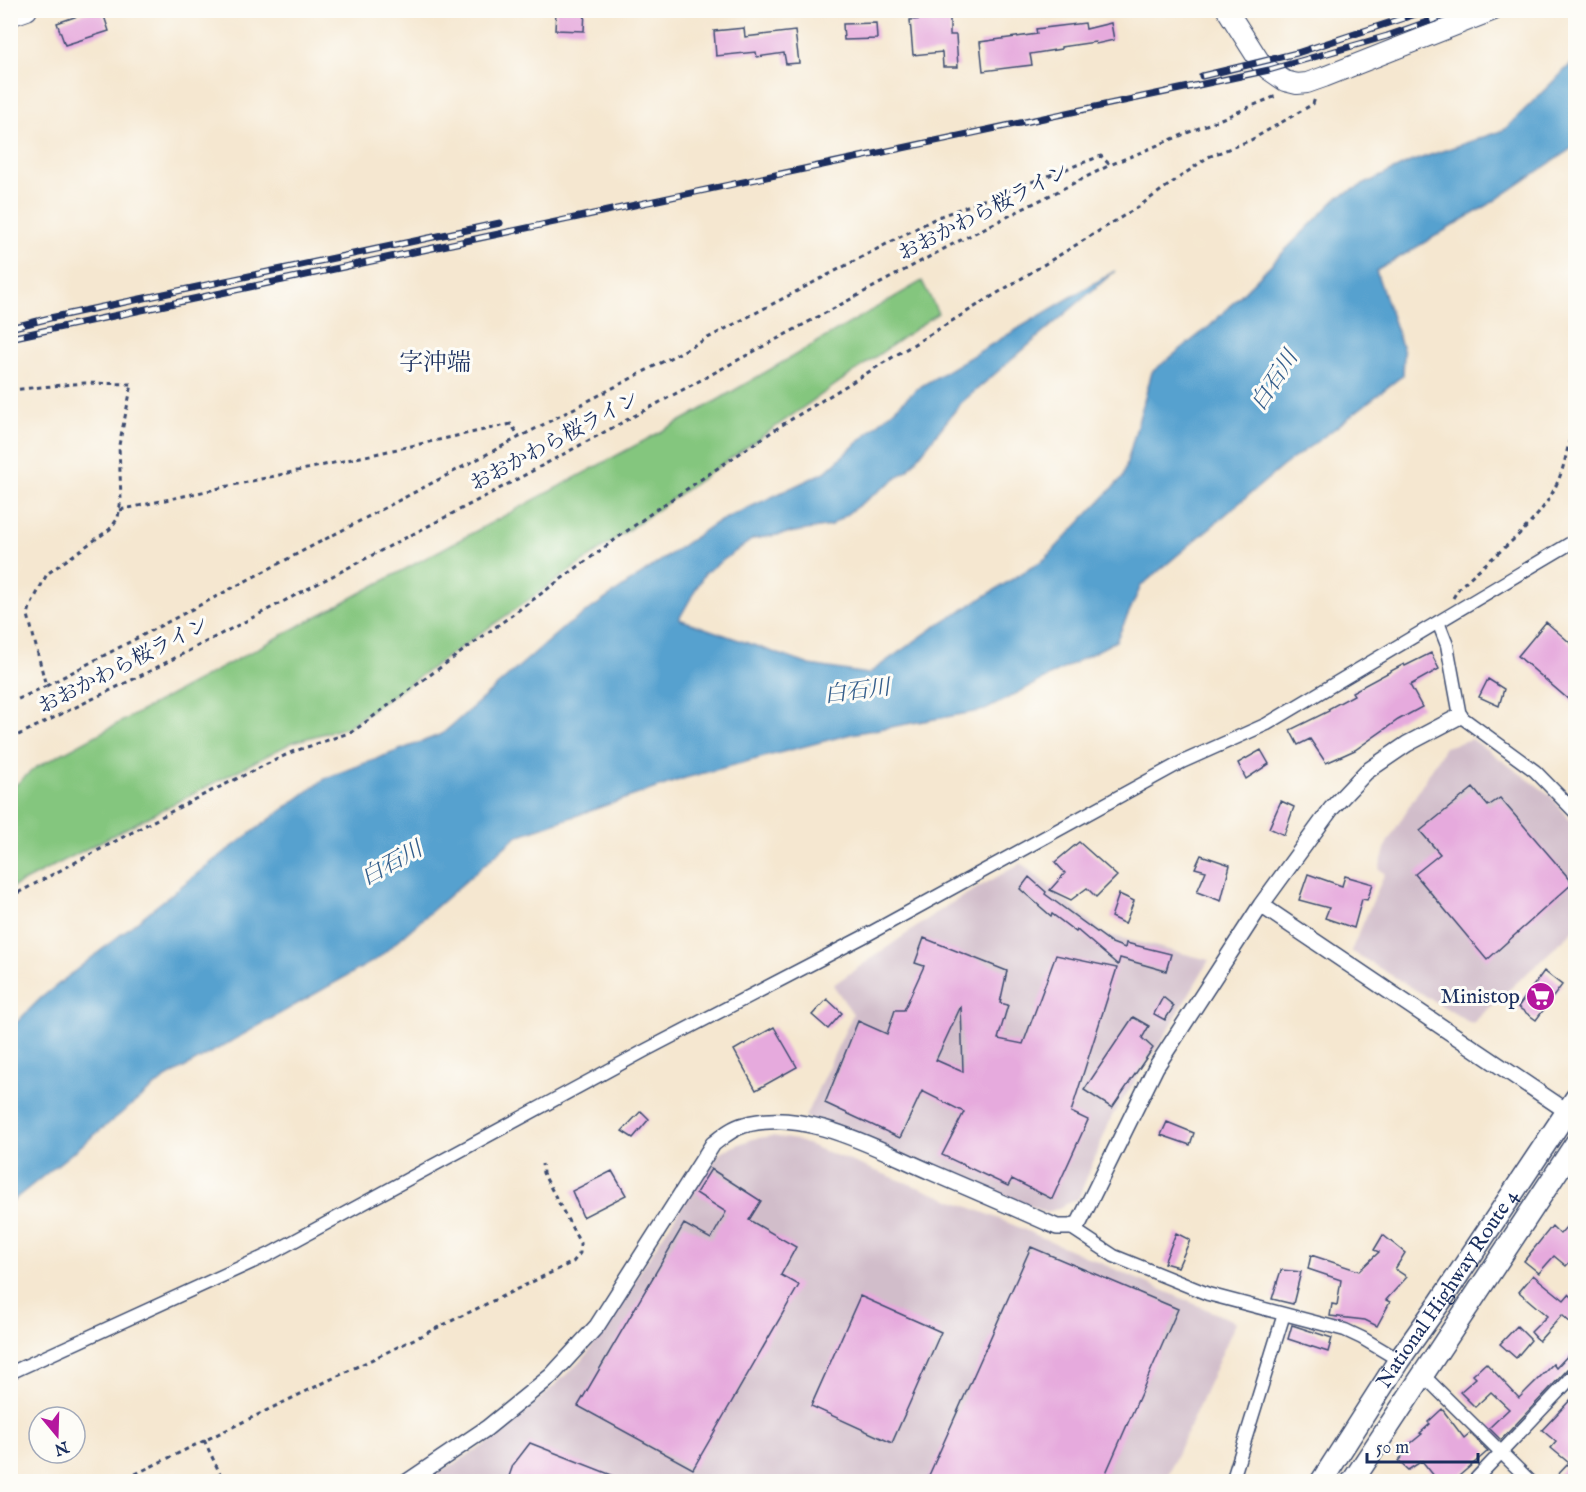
<svg xmlns="http://www.w3.org/2000/svg" width="1586" height="1492" font-family="'IM FELL English','Noto Serif JP',serif">
	<style>
		.industrial { fill: #d1bdca }
		.green { fill: #84c67e; stroke: #507a6e; stroke-width: 1.5 }
		.water { fill: #57a1cf; stroke: #396896; stroke-width: 1.5 }
		.building { fill: #e6aadd; fill-rule: evenodd }
		.lines { fill: none; stroke-linecap: round; stroke-linejoin: round }
		.minor-casing { stroke: #3c4b6f; stroke-width: 15 }
		.tertiary-casing { stroke: #3c4b6f; stroke-width: 18 }
		.primary-casing { stroke: #3c4b6f; stroke-width: 22 }
		.trunk-casing { stroke: #3c4b6f; stroke-width: 24 }
		.path { stroke: #3c4b6f; stroke-width: 3; stroke-dasharray: 4.5 4.5; stroke-linecap: butt }
		.minor { stroke: #fff; stroke-width: 12 }
		.tertiary { stroke: #fff; stroke-width: 15 }
		.primary { stroke: #fff; stroke-width: 20 }
		.trunk { stroke: #fff; stroke-width: 21 }
		.rail-casing { stroke: #1b2f5e; stroke-width: 7 }
		.rail { stroke: #fdfcf7; stroke-width: 4.5; stroke-dasharray: 14; stroke-linecap: butt }
		.labels { text-anchor: middle; dominant-baseline: central; stroke-width: 6; stroke-linejoin: round; paint-order: stroke }
		.street-label { font-size: 21px; fill: #1b2f5e; stroke: #fdfcf7 }
		.poi-label { font-size: 21px; fill: #1b2f5e; stroke: #fdfcf7; text-anchor: end }
		.water-label { font-size: 22px; font-style: italic; fill: #335d8b; stroke: #fdfcf7 }
		.quarter-label { font-size: 24px; fill: #1b2f5e; stroke: #fdfcf7 }
	</style>
	<rect width="100%" height="100%" fill="#fdfcf7"/>
	<filter id="ink" filterUnits="userSpaceOnUse"><feTurbulence type="fractalNoise" baseFrequency=".0167" numOctaves="2"/><feDisplacementMap in="SourceGraphic" scale="12" xChannelSelector="R" yChannelSelector="G"/><feConvolveMatrix kernelMatrix="1 2 1 2 8 2 1 2 1" color-interpolation-filters="sRGB"/></filter>
	<filter id="wash" filterUnits="userSpaceOnUse"><feTurbulence type="fractalNoise" baseFrequency=".008" numOctaves="4" result="noise"/><feDisplacementMap in="SourceGraphic" scale="24" xChannelSelector="R" yChannelSelector="G"/><feGaussianBlur stdDeviation="1.35" result="paint"/><feColorMatrix in="noise" values="0 0 0 0 0 0 0 0 0 0 0 0 0 0 0 0 0 1.4 0 .05"/><feComposite in="paint" operator="in"/></filter>
	<g filter="url(#wash)">
		<rect width="100%" height="100%" fill="#f5e7d0"/>
		<path class="industrial" d="M1472,739l78,56 25,32v102l-103,95 -121,-73 34,-78 -6,-4 8,-26 58,-96z
			M1021,863l84,71 104,26 -48,82 -49,74 -34,83 -31,14 -242,-96 48,-103 -20,-29 115,-80z
			M772,1136l24,4 199,77 241,105 -71,159 -741,1 77,-47 84,-78 106,-165 31,-41 30,-12z"/>
		<path class="green" d="M922,281l16,32 -591,414 -54,15 -282,146v-99l24,-21 657,-353z"/>
		<path class="water" d="M1575,60v86l-87,59 -112,66 28,81 -1,23 -69,54 -51,37 -142,120 -25,55 -131,69 -134,24 -166,44 -168,58 -140,123 -213,120 -153,123v-174l30,-30 172,-137 113,-83 116,-44 120,-105 152,-105 111,-52 93,-84 197,-117 -154,132 -53,67 -78,56 -77,13 -48,34 -26,46 131,46 58,9 64,-45 113,-70 78,-82 29,-105 58,-46 128,-129 72,-35 94,-32z"/>
		<g id="blocks">
			<path class="building" d="M95,10h7l7,21 -44,14 -8,-22z
				M556,10h29l-1,21 -29,-1z
				M950,17v18h6l2,32h-15l-1,-15 -29,3 -3,-35z
				M876,23l1,16 -33,1 -1,-16z
				M1085,23l1,6 25,-6 3,17 -18,4 -1,-2 -34,5v2l-31,5 2,11 -49,6 -3,-29 57,-8 -1,-5z
				M744,28l1,9 50,-6 4,32 -13,1 -2,-11 -27,4 -1,-5 -40,4 -2,-25z
				M1546,622l29,25v58l-57,-49z
				M1431,653l8,16 -29,16 12,22 -24,13 -43,30 -29,13 -16,-24 -12,6 -8,-15 39,-19 -1,-2 26,-14 -2,-3 52,-28 1,2z
				M1488,679l16,10 -5,17 -20,-9z
				M1261,750l8,14 -23,15 -8,-16z
				M1473,788l15,18 12,-8 73,85 -86,77 -72,-86 25,-20 -20,-23z
				M1281,801l13,6 -10,28 -15,-7z
				M1079,842l38,34 -21,21 -9,-9 -16,12 -21,-10 15,-17 -10,-11z
				M1201,855l29,10 -9,36 -24,-9 9,-21 -11,-3z
				M1308,874l34,12 3,-10 28,8 -6,16 -5,-1 -8,29 -29,-10 4,-10 -30,-8z
				M1029,877l17,15 -1,2 67,49 13,5 1,-5 45,11 -5,17 -46,-13 -2,7 -41,-35 -1,2 -24,-18 -1,2 -31,-27z
				M1119,894l15,7 -9,23 -14,-7z
				M924,938l83,33 -7,32 8,2 -10,34 25,5 33,-89 61,13 -46,144 17,8 -36,79 -40,-20 -4,7 -66,-31 22,-43 -42,-21 -22,47 -75,-35 33,-82 29,13 8,-24h9l20,-44 -9,-3zM961,1006l2,66 -27,-12z
				M1544,971l18,14 -26,35 -18,-13z
				M1163,997l11,9 -9,14 -11,-6z
				M827,999l15,14 -14,16 -16,-14z
				M1133,1017l16,9 -7,12 11,10 -41,60 -28,-18z
				M774,1027l23,40 -41,23 -22,-40z
				M641,1111l8,8 -16,19 -11,-7z
				M1167,1122l27,11 -4,12 -29,-10z
				M711,1169l50,32 -12,19 47,27 -15,28 18,10 -106,184 -115,-63 106,-182 27,15 15,-27 -30,-19z
				M612,1171l14,24 -43,22 -11,-26z
				M1575,1217v39l-9,10 -12,-10 -15,17 -15,-12 28,-35 8,8z
				M1176,1233l14,7 -12,27 -14,-4z
				M1383,1235l22,18 -10,16 12,8 -21,23 4,2 -13,24 -12,-6 -35,-4 2,-12 5,1 4,-25 -33,-11 3,-14 48,16 20,-19 -5,-2z
				M1031,1247l147,62 -76,173h-176z
				M1281,1270l20,2 -8,32 -21,-5z
				M1533,1275l31,25 5,-6 6,6v27l-13,-12 -23,26 -8,-9 16,-16 -28,-24z
				M860,1296l81,36 -49,111 -81,-37z
				M1292,1325l40,13 -4,14 -40,-13z
				M1517,1326l14,14 -15,18 -16,-14z
				M1575,1348v17l-5,2 -69,73 -12,-12 20,-19 -18,-17 -16,15 -15,-15 16,-14 -3,-3 13,-12 33,35 34,-34 3,4z
				M1575,1395v87h-24l18,-19 -18,-15 5,-6 -14,-12z
				M1442,1409l22,29 6,-5 18,18 -36,31h-13l-17,-21 -14,9 -10,-9 10,-11 -3,-2 17,-14 -2,-1 10,-9 -2,-2z
				M530,1443l97,38v1h-120l6,-17z"/>
		</g>
	</g>
	<g filter="url(#ink)">
		<use href="#blocks" fill-opacity="0" stroke="#3c4b6f" stroke-width="1.5"/>
		<g class="lines">
			<defs>
				<path id="minor" d="M1438,622l9,23 13,71 75,55 41,42
					M1070,1227l44,29 94,38 137,36 17,8 37,22
					M10,1373l260,-119 376,-204 217,-113 319,-175 85,-38 309,-184
					M1422,1374l109,108
					M1232,1482l52,-168
					M1473,1482l103,-109"/>
				<path id="tertiary" d="M1261,905l313,211
					M407,1482l80,-54 64,-52 46,-50 116,-182c9,-7 19,-16 31,-19 60,-18 133,24 187,47 42,18 84,36 126,55h13l9,-4 77,-156 105,-162 70,-96 35,-37 41,-28 53,-28"/>
				<path id="primary" d="M1227,10l33,52 9,8 16,11 12,3 10,-1 17,-6 170,-67
					M10,16l17,-6"/>
				<g id="trunk">
					<path id="s1" d="M1321,1482l78,-122 41,-58 136,-204"/>
					<path d="M1352,1482l224,-339"/>
				</g>
			</defs>
			<use href="#minor" class="minor-casing"/>
			<use href="#tertiary" class="tertiary-casing"/>
			<use href="#primary" class="primary-casing"/>
			<use href="#trunk" class="trunk-casing"/>
			<path class="path" d="M10,390l74,-7 48,1 -13,61 2,54 -3,19 -8,11 -63,45 -17,33 -2,8 18,71 892,-469 163,-61 9,9 166,-69
				M120,510l391,-86 8,12
				M1453,598l6,-10c34,-34 80,-61 99,-107 8,-18 10,-39 16,-58
				M10,703l36,-17
				M10,739l138,-67 336,-175 469,-253 157,-79
				M10,897l185,-98 97,-47 60,-20 305,-223 125,-84 356,-218 70,-50 43,-17 62,-36 2,-6
				M204,1440l20,42
				M119,1482l454,-220 7,-9v-10l-37,-70 -1,-9"/>
			<use href="#minor" class="minor"/>
			<use href="#tertiary" class="tertiary"/>
			<use href="#primary" class="primary"/>
			<use href="#trunk" class="trunk"/>
			<defs>
				<path id="rail" d="M1202,76l95,-23 131,-43
					M10,328l40,-10 450,-95
					M10,338l1259,-268 118,-34 74,-26"/>
			</defs>
			<use href="#rail" class="rail-casing"/>
			<use href="#rail" class="rail"/>
		</g>
	</g>
	<defs>
		<symbol id="supermarket-disc" viewBox="-11 -11 22 22"><circle r="9.5" fill="#b5179e" stroke="#fdfcf7"/><path d="M-6-5.5h2.5l.6 2H6L4.5 2H-2.5L-4.4-4H-6ZM-1.5 3.2a1.3 1.3 0 1 0 .1 0ZM3 3.2a1.3 1.3 0 1 0 .1 0Z" fill="#fff"/></symbol>
	</defs>
	<g fill-rule="evenodd">
		<use href="#supermarket-disc" x="1524" y="980" width="33" height="33"/>
	</g>
	<g class="labels">
		<g class="street-label">
			<text transform="translate(984 213) rotate(-27)">おおかわら桜ライン</text>
			<text transform="translate(555 442) rotate(-28)">おおかわら桜ライン</text>
			<text transform="translate(124 666) rotate(-27)">おおかわら桜ライン</text>
			<text stroke="none"><textPath href="#s1" startOffset="231">National Highway Route 4</textPath></text>
		</g>
		<g class="poi-label">
			<text x="1520" y="997">Ministop</text>
		</g>
		<g class="water-label">
			<text transform="translate(1275 381) rotate(-57)">白石川</text>
			<text transform="translate(857 692) rotate(-7)">白石川</text>
			<text transform="translate(392 864) rotate(-29)">白石川</text>
		</g>
		<g class="quarter-label">
			<text x="435" y="363">字沖端</text>
		</g>
	</g>
	<rect width="1586" height="1492" fill="none" stroke="#fdfcf7" stroke-width="36"/>
	<g transform="translate(57 1435) rotate(161)"><circle r="28" fill="#fdfcf7" stroke="#a3aaba" stroke-width="1.5"/>
	<path d="M0-4.5L10 22L0 15L-10 22Z" fill="#b5179e"/>
	<text y="-9" font-size="16" font-weight="bold" text-anchor="middle" fill="#1b2f5e">N</text>
	</g>
	<path d="M1367 1453v9h111v-9" fill="none" stroke="#1b2f5e" stroke-width="3"/>
	<text x="1376" y="1453" font-size="18" fill="#1b2f5e" stroke="#fdfcf7" stroke-width="4.5" paint-order="stroke">50 m</text>
</svg>
